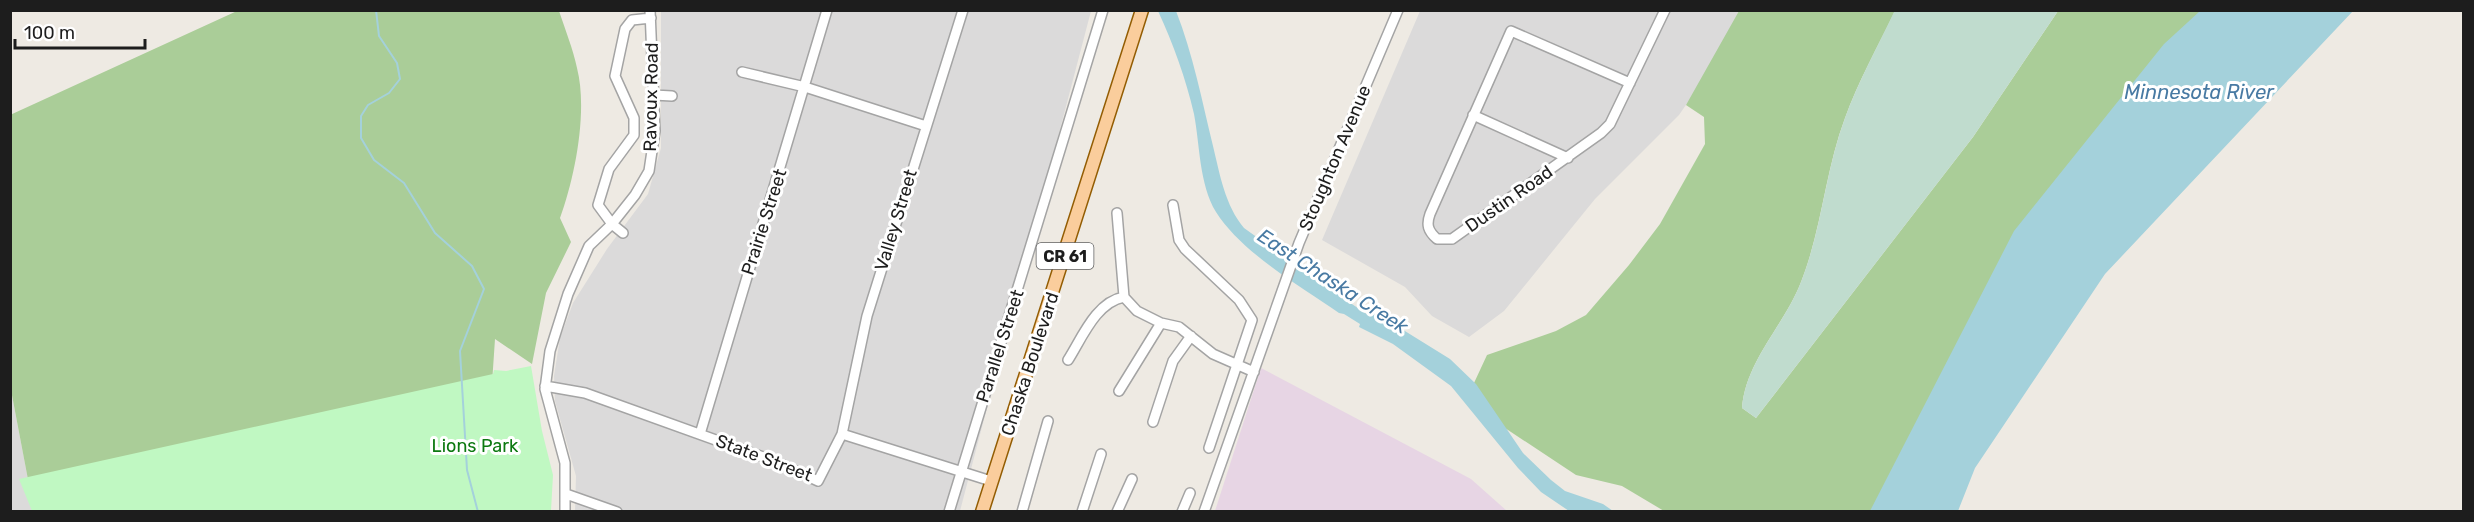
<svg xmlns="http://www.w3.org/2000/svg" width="2474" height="522" font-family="Rubik,sans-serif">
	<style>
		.residential { fill: #dbdada }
		.industrial { fill: #e7d5e4 }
		.forest { fill: #aacd98 }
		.wetland { fill: #c0dcce }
		.park { fill: #c0f8c2 }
		.water { fill: #a4d1db }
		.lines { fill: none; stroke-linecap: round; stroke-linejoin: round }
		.stream { stroke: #a4d1db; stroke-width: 2 }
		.minor-casing { stroke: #a4a4a4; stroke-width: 12 }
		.major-casing { stroke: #935d03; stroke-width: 15 }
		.minor { stroke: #fff; stroke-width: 9 }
		.major { stroke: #facd9c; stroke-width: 12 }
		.labels { text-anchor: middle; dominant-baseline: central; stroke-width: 6; stroke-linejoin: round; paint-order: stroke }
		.shield { fill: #fff; stroke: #616161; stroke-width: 1.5 }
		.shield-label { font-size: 16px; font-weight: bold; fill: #1d1d1d }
		.street-label { font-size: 18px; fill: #1d1d1d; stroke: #fff }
		.park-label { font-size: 18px; fill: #0d7911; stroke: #fff }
		.water-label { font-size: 20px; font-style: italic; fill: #487aa3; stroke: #fff }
	</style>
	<rect width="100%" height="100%" fill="#eeeae3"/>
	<path class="residential" d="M661,11h430l-131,500h-385l1,-35 -21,-75 -1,-25 6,-38 13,-35 34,-54 41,-55 13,-46z
		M1420,11h321l-15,36 -47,68 -84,84 -91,112 -35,26 -37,-21 -27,-29 -83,-47z
		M11,390l23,121h-23z"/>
	<path class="industrial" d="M1261,368l210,111 36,32h-292z"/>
	<path class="forest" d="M237,11h322c6,18 14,38 18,57 11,43 -2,109 -17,150l11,24 -25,51 -14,71 -37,-25 -10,148 -451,24 -23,-121 -1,-275z
		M1739,11h156c-17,35 -37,71 -50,107 -20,53 -23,111 -44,164 -17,44 -55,78 -59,126l14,10 217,-281 85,-126h143l-326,500h-211l-42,-25 -46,-11 -71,-47 -31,-45 13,-28 69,-24 30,-16 43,-50 31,-41 45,-80 -1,-27 -18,-12z"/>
	<path class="wetland" d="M1895,10l163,1 -85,126 -217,281 -14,-10c4,-48 42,-82 59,-126 21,-53 24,-110 44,-164 13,-36 33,-72 50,-108z"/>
	<path class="park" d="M531,366l11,65 11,44 -2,36h-519l-13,-32 474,-105 1,-4 12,1z"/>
	<path class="water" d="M1158,11h18c17,43 26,90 37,135 7,29 12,59 31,82l87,62 17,8 1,4 19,13 3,-5 79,49 26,25 47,69 28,27 14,11 38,13 10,7h-44l-28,-19 -23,-24 -67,-82 -58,-42 -34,-17 1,-3 -16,-10 -5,-1c-40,-28 -97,-60 -123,-101 -17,-28 -16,-67 -22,-98 -8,-35 -21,-71 -36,-103z
		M2200,11h153l-248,263 -130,194 -17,43h-88l144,-280 150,-187z"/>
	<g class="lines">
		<path class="stream" d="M376,10l3,26 18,27 3,16 -11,14 -21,12 -7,11v22l13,22 30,23 31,50 37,33 12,23 -24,62 7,119 11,42"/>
		<defs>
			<path id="minor" d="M742,72l63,15 121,39
				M1630,83l-119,-52 -81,183c-4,11 -2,17 7,25h15l149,-106 9,-9 55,-114
				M654,95l18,1
				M1473,115l95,43
				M1173,205l6,35 6,9 54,51 13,20 -43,128
				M1117,213l7,84
				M623,233l-11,-9 -14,-19 11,-36 25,-34v-17l-19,-42 10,-47 7,-9 19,-2
				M1068,360c14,-22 28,-58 56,-63l13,14 24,12 18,4 34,27 41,18
				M545,386l40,7 189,68 44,20 24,-47 25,-118 96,-306
				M1119,391l42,-68
				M1153,422l20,-61 18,-25
				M700,434l127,-424
				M842,434l149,47
				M566,494l51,18
				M565,512v-49l-20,-74 5,-38 18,-57 21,-48 23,-22 23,-29 14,-24 6,-40 -5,-121
				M949,512l154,-502
				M1022,512l26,-91
				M1082,512l19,-58
				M1117,512l15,-33
				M1182,512l8,-19
				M1204,512l95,-269 99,-233"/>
			<path id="major" d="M982,512l160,-502"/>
		</defs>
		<use href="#minor" class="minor-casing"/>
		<use href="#major" class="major-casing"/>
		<use href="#minor" class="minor"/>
		<use href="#major" class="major"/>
	</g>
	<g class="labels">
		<rect class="shield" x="1036.5" y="243" width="57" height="26" rx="4.5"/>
		<g class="shield-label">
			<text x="1065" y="256">CR 61</text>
		</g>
		<g class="street-label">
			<text transform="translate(651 97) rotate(-89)">Ravoux Road</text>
			<text transform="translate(1335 158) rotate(-67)">Stoughton Avenue</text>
			<text transform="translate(1509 199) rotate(-35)">Dustin Road</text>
			<text transform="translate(896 220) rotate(-73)">Valley Street</text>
			<text transform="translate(764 222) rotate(-72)">Prairie Street</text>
			<text transform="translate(1000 346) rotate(-72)">Parallel Street</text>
			<text transform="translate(1030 364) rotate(-72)">Chaska Boulevard</text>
			<text transform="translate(764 458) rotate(21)">State Street</text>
		</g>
		<g class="park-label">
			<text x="475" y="446">Lions Park</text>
		</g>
		<g class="water-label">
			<text x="2199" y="92">Minnesota River</text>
			<text transform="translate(1333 281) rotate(33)">East Chaska Creek</text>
		</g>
	</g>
	<rect width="2474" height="522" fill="none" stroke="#1d1d1d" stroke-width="24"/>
	<path d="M15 39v9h130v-9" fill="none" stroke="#1d1d1d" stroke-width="3"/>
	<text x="24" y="39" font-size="18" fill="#1d1d1d" stroke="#ffffff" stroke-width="4.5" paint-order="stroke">100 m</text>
</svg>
